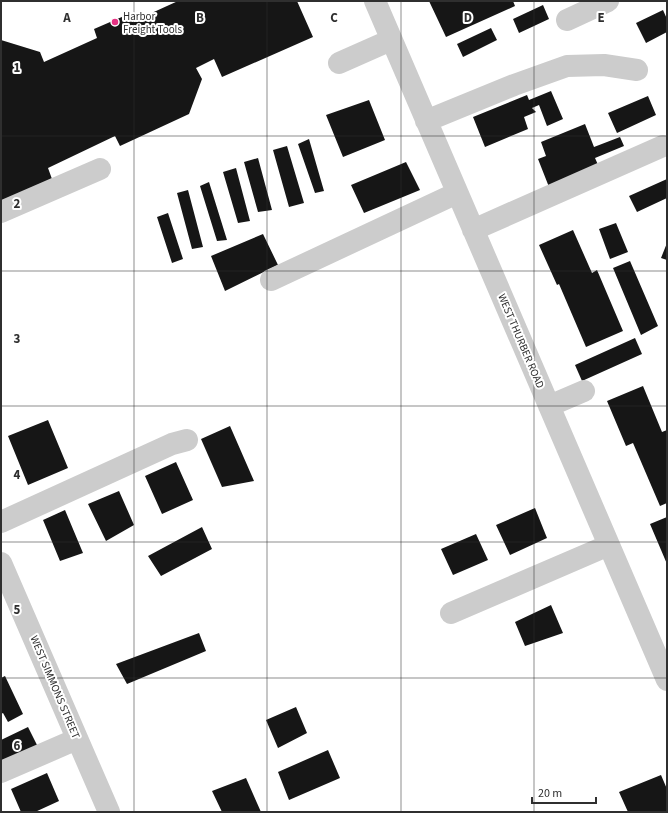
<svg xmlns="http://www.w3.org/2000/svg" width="668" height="813" font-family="'Source Sans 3',sans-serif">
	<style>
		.building { fill: #161616 }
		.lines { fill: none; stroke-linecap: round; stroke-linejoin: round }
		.minor { stroke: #ccc; stroke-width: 22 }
		.grid { fill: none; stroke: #2f2f2f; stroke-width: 1; stroke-opacity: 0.55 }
		.poi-dot { fill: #e63183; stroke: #fff; stroke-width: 1.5 }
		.labels { text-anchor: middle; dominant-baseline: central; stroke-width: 4; stroke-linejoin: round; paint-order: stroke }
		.poi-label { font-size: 11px; fill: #2f2f2f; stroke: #fff; text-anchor: start }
		.street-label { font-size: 11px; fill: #2f2f2f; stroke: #fff }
		.grid-label { font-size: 13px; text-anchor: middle; font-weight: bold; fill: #2f2f2f; stroke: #fff; stroke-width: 4; stroke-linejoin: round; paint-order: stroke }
	</style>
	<rect width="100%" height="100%" fill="#fff"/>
	<path class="building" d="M178,1h119l16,36 -91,40 -8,-18 -18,9 6,11 -13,35 -69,32 -5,-10 -67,32 4,11 -51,24v-163l39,12 4,10 53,-24 -3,-9 37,-16 3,8z
		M429,1h84l2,5 -69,31z
		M543,5l6,14 -30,14 -6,-14z
		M663,10l4,9v13l-21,11 -10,-20z
		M491,28l6,12 -34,17 -6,-13z
		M551,91l12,28 -16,7 -8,-21 -7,3 4,4 -12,5 4,12 -43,18 -12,-30 54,-22 2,5z
		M648,96l8,19 -39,18 -9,-20z
		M369,100l16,40 -42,17 -17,-42z
		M585,124l9,23 26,-10 4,9 -29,12 4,9 -50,20 -11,-28 8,-3 -5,-14z
		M309,139l15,52 -9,2 -17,-49z
		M287,146l17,57 -15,4 -16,-57z
		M258,158l14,52 -14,2 -14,-50z
		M406,162l14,28 -56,23 -13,-28z
		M236,168l14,53 -12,2 -15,-51z
		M667,179v19l-30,14 -8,-16z
		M209,182l18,58 -10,1 -17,-55z
		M188,190l15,57 -11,2 -15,-56z
		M168,213l15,46 -11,4 -15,-46z
		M616,223l12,29 -18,7 -11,-30z
		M573,230l19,43 5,-3 26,61 -37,16 -27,-63 -2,1 -18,-40z
		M263,234l15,31 -53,26 -14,-35z
		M667,243v17l-6,-2z
		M630,261l28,65 -17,9 -28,-67z
		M635,338l7,16 -60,27 -7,-16z
		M643,386l19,46 5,-2v73l-7,3 -27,-63 -7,3 -19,-45z
		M48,420l20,48 -40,17 -20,-49z
		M230,426l24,55 -32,6 -21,-48z
		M176,462l17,38 -31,14 -17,-38z
		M119,491l15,34 -28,16 -18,-37z
		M535,508l12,30 -37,17 -14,-30z
		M65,510l18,43 -23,8 -17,-41z
		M667,517v47l-17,-40z
		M202,527l10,22 -51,27 -13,-20z
		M476,534l12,26 -35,15 -12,-26z
		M551,605l12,28 -38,13 -10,-24z
		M199,633l7,18 -79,33 -11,-20z
		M5,676l18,38 -15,8 -5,-9 -2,1v-36z
		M296,707l11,26 -29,15 -12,-28z
		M28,727l11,22 -38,18v-27z
		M328,750l12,28 -51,22 -11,-28z
		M47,773l12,28 -24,11h-14l-10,-23z
		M661,775l6,14v23h-39l-9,-20z
		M246,778l15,34h-39l-10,-21z"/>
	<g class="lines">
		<path class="minor" d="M375,1l292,679
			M567,20l41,-19
			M339,63l52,-23
			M426,121l88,-36 53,-19 37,-1 33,5
			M1,212l99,-43
			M473,230l190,-84
			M271,280l186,-87
			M549,406l35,-15
			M1,522l171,-78 15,-4
			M1,563l108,249
			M451,613l158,-68
			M1,772l76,-33"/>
	</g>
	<path class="grid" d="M134,1v811M267,1v811M401,1v811M534,1v811M1,136h666M1,271h666M1,406h666M1,542h666M1,678h666"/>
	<circle class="poi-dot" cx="115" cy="22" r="4"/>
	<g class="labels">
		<g class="poi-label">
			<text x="123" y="16">Harbor<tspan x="123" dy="13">Freight Tools</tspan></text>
		</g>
		<g class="street-label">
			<text transform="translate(521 341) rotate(67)">WEST THURBER ROAD</text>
			<text transform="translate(55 687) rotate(67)">WEST SIMMONS STREET</text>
		</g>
	</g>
	<g class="grid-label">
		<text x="67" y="22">A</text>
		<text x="200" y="22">B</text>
		<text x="334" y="22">C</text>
		<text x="468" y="22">D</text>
		<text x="601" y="22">E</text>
		<text x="17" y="72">1</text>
		<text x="17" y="208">2</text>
		<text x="17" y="343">3</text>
		<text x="17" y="479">4</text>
		<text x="17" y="614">5</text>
		<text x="17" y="750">6</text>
	</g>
	<rect width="668" height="813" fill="none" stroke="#2f2f2f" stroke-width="4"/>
	<path d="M532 797v6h64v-6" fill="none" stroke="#2f2f2f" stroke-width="2"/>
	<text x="538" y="797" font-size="12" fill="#2f2f2f" stroke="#ffffff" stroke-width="3" paint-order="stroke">20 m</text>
</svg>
